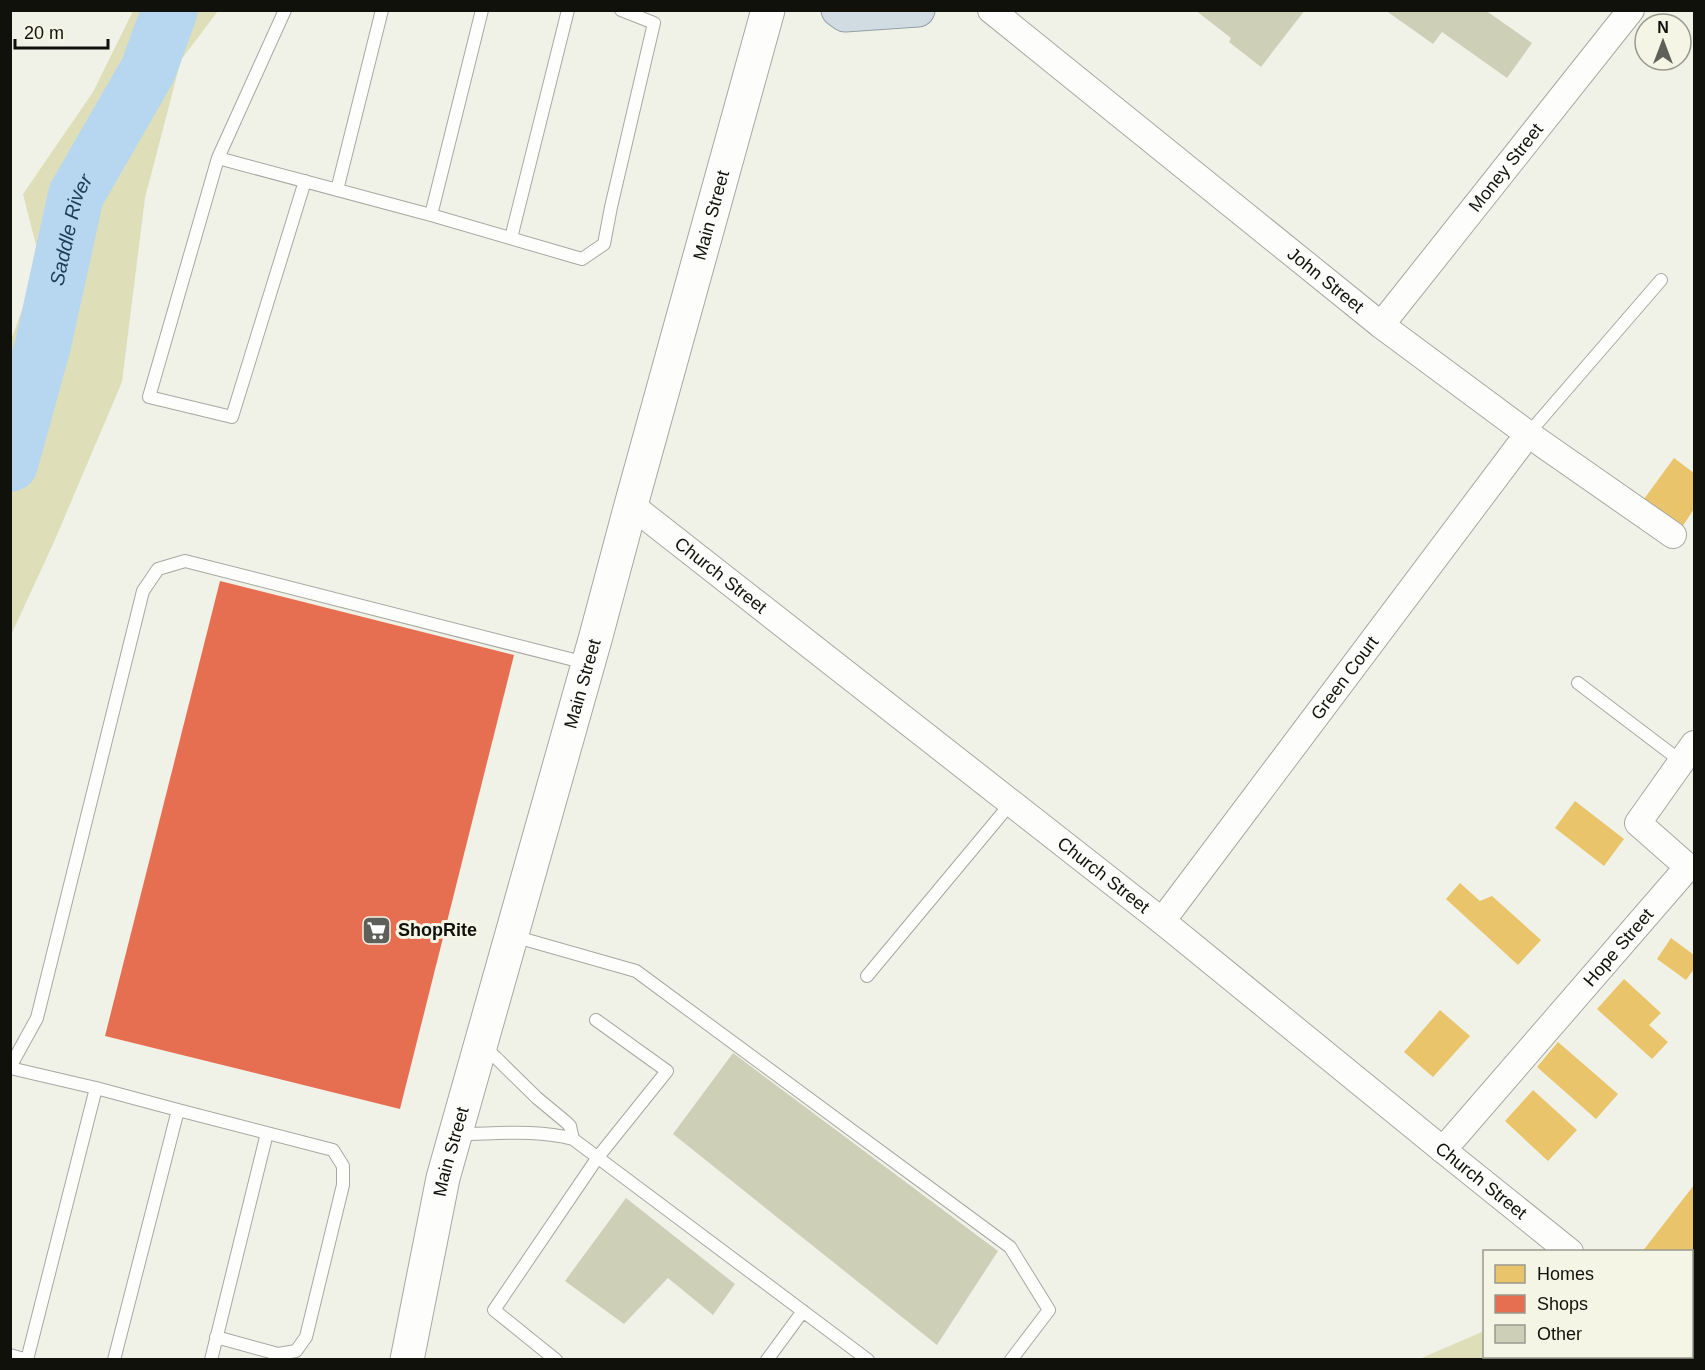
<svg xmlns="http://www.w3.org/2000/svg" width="1705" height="1370" font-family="Helvetica,sans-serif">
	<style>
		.green { fill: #dedfb9 }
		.homes { fill: #e9c46a }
		.shops { fill: #e76f51 }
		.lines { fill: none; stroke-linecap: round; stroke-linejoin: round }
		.river { stroke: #b6d7ef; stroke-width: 56 }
		.building { fill: #cecfb7 }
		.service-casing { stroke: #a7a8a1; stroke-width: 14 }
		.minor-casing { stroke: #a7a8a1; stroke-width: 28 }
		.secondary-casing { stroke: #a7a8a1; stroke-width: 35 }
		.trunk-casing { stroke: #90a0a4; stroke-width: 35 }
		.service { stroke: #fdfdfc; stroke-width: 12 }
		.minor { stroke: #fdfdfc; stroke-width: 26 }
		.secondary { stroke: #fdfdfc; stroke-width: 33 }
		.trunk { stroke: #d1dce2; stroke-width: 33 }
		.labels { text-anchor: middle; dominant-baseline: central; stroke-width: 6; stroke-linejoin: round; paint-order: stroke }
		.street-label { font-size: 18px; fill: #11110c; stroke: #f4f5e5 }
		.poi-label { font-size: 18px; font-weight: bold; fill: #11110c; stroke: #f4f5e5; text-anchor: start }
		.water-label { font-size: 20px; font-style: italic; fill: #1a3c56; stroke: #f4f5e5 }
	</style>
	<rect width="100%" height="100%" fill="#f0f2e8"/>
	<path class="green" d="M133,11h85l-37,49 -36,138 -23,184 -68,160 -43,93v-295l29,-79 -17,-67 70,-102z
		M1484,1331v25h189l3,3 -259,1z"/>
	<path class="homes" d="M1674,458l20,15v36l-12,18 -38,-28z
		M1575,801l49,38 -20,27 -49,-38z
		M1460,883l20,18 12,-5 49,44 -23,25 -72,-66z
		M1671,938l23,17v14l-8,11 -29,-21z
		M1624,979l37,34 -12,12 19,17 -16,17 -55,-50z
		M1440,1010l30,26 -37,41 -29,-25z
		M1558,1042l60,52 -22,25 -59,-52z
		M1533,1090l44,40 -29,31 -43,-40z
		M1694,1185v109l-2,-2v-40h-50z"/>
	<path class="shops" d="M220,581l294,74 -114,454 -295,-73z"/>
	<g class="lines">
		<path class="river" id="s1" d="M10,464l33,-119 33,-150 72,-125 22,-60"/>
	</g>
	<path class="building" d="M1195,10h110l-44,57 -32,-25 2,-4z
		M1385,10h100l47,33 -25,35 -65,-46 -9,12z
		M733,1053l265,198 -61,94 -264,-211z
		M626,1198l109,86 -22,31 -45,-37 -44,46 -59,-43z
		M1547,1356h76l4,4h-82z"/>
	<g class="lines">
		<defs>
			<path id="service" d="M285,10l-67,148 213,57 151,44 22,-15 7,-37 43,-184 -33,-13
				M218,158l-69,239 83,20 73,-236
				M337,190l45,-180
				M431,215l51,-205
				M511,238l57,-228
				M1528,434l133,-154
				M1578,683l104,79
				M513,936l123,35 374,276 39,63 -38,50
				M867,976l144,-173
				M484,1046l53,52 29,24 4,4 3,13
				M10,1067l27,-49 106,-427 15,-22 27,-8 401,102
				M10,1068l86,20 82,22 -64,250
				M178,1110l155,40 10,16v19l-37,152 -10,14 -18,3 -62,-17
				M457,1134c38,0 79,-5 116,5l295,221
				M10,1355l17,5 69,-272
				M211,1360l56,-227
				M556,1360l-62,-50 104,-153 69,-86 -71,-51
				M767,1360l36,-49
				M1491,1360l6,-4"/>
			<g id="minor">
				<path id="s2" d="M991,10l390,315 147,109 145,101"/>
				<path id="s3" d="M1381,325l250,-315"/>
				<path id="s4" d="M631,505l531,416 281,229 127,102"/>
				<path id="s5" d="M1162,921l366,-487"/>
				<path id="s6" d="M1443,1150l245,-283 -50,-44 56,-79"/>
				<path d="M1692,1349l2,3"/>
			</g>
			<g id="secondary">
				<path id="s7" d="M407,1360l36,-182 153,-542 35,-131 137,-495"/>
			</g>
			<path id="trunk" d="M838,10l7,5 73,-5"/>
		</defs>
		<use href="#service" class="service-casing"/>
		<use href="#minor" class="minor-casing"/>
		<use href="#secondary" class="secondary-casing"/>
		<use href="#trunk" class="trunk-casing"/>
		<use href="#service" class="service"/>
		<use href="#minor" class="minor"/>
		<use href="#secondary" class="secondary"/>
		<use href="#trunk" class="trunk"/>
	</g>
	<defs>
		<symbol id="supermarket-square" viewBox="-11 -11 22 22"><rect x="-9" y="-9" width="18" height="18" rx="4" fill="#5f6059" stroke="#f4f5e5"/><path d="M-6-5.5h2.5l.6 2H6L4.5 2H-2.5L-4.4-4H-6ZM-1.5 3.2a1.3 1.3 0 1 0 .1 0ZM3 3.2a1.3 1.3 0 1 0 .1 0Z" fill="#fff"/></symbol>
	</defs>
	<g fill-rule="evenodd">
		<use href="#supermarket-square" x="360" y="914" width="33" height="33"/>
	</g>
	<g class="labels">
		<g class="street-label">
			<text stroke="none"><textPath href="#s3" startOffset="201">Money Street</textPath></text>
			<text stroke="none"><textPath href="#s7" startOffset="1185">Main Street</textPath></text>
			<text stroke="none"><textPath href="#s2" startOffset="430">John Street</textPath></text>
			<text stroke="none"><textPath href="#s4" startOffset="114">Church Street</textPath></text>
			<text stroke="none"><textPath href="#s5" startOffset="304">Green Court</textPath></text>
			<text stroke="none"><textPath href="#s7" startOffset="699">Main Street</textPath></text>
			<text stroke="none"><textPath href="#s4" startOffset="600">Church Street</textPath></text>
			<text stroke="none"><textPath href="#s6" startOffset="268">Hope Street</textPath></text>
			<text stroke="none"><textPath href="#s7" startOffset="213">Main Street</textPath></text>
			<text stroke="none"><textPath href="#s4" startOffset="1086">Church Street</textPath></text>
		</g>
		<g class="poi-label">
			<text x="398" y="930">ShopRite</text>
		</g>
		<g class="water-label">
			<text stroke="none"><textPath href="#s1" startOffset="242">Saddle River</textPath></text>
		</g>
	</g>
	<rect width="1705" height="1370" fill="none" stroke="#11110c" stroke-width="24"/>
	<rect x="1483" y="1250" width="210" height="108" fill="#f4f5e5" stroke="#999a8e" stroke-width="1.5"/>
	<rect x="1495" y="1265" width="30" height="18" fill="#e9c46a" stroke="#999a8e" stroke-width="1.5"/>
	<text x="1537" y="1280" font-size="18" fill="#11110c">Homes</text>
	<rect x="1495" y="1295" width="30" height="18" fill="#e76f51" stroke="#999a8e" stroke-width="1.5"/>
	<text x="1537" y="1310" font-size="18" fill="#11110c">Shops</text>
	<rect x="1495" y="1325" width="30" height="18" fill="#cecfb7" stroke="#999a8e" stroke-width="1.5"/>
	<text x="1537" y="1340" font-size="18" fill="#11110c">Other</text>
	<g transform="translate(1663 42)"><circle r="28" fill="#f4f5e5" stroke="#999a8e" stroke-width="1.5"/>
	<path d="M0-4.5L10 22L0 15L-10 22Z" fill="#5f6059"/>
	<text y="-9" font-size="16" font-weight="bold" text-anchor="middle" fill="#11110c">N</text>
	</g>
	<path d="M15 39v9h93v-9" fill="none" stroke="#11110c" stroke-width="3"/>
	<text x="24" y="39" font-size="18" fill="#11110c" stroke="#f4f5e5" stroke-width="4.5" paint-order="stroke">20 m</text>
</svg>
